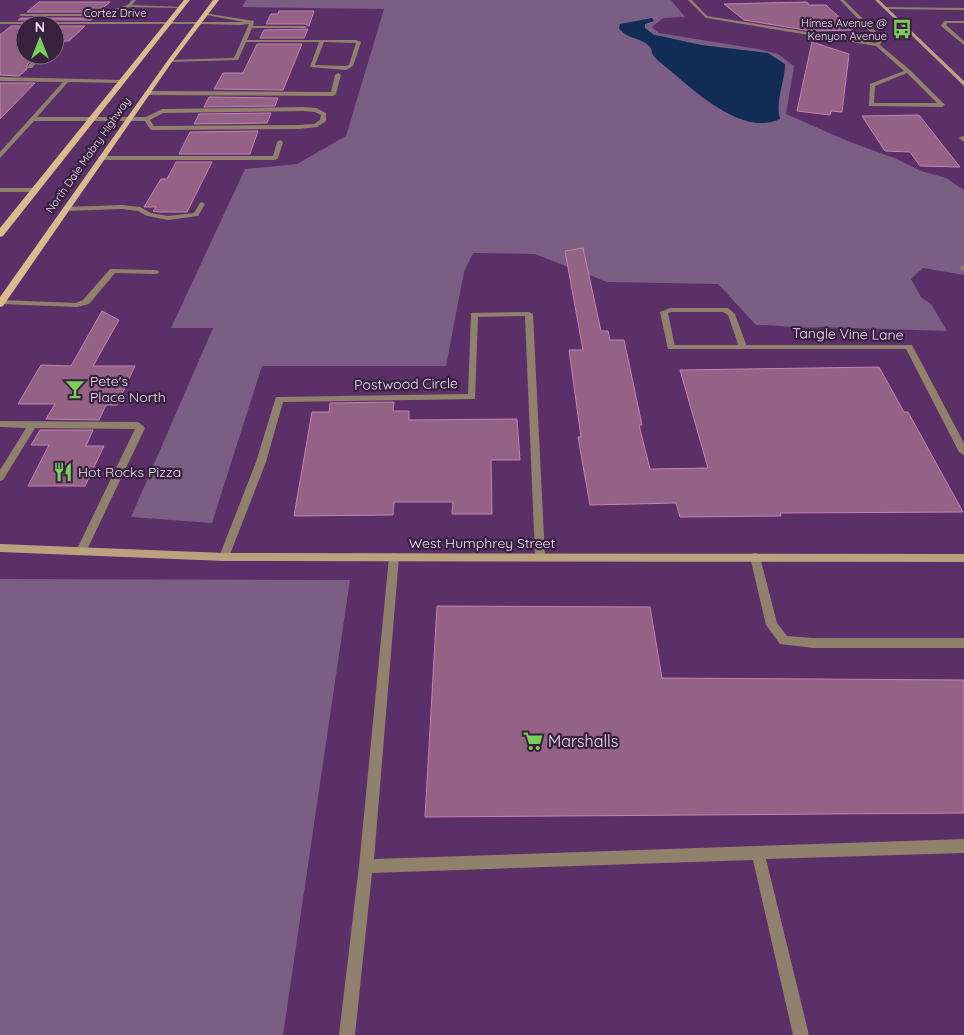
<svg xmlns="http://www.w3.org/2000/svg" width="964" height="1035" font-family="Quicksand,sans-serif">
	<style>
		.green { fill: #7a5e83 }
		.water { fill: #112d55 }
		.building { fill: #946285; stroke: #c782b3 }
		.lines { fill: none; stroke-linecap: round; stroke-linejoin: round }
		.lane { fill: #8f816b; fill-rule: evenodd }
		.street { fill: #8f816b; fill-rule: evenodd }
		.secondary { fill: #b9a27e; fill-rule: evenodd }
		.primary { fill: #d9bb8d; fill-rule: evenodd }
		.labels { text-anchor: middle; dominant-baseline: central; stroke-width: 4.5; stroke-linejoin: round; paint-order: stroke }
		.far-street-label { font-size: 11px; fill: #f5dbfd; stroke: #36223c }
		.far-poi-label { font-size: 11px; fill: #f5dbfd; stroke: #36223c; text-anchor: end }
		.street-label { font-size: 14px; fill: #f5dbfd; stroke: #36223c }
		.poi-label { font-size: 14px; fill: #f5dbfd; stroke: #36223c; text-anchor: start }
		.near-poi-label { font-size: 16px; fill: #f5dbfd; stroke: #36223c; text-anchor: start }
	</style>
	<rect width="100%" height="100%" fill="#5b2f68"/>
	<path class="green" d="M246,0h425l14,17 -22,1 -11,9 7,6 99,16 20,5 16,12 -8,48 64,28 47,17 24,12 25,7 18,12v85l-41,-7 -12,11 10,18 10,7 16,27 -126,-4c-22,2 -43,-2 -65,-2l-38,-41 -111,-2 -72,-28 -62,-1 -9,19 -18,94h-184l-50,157 -81,-6 82,-189h-42l74,-159 52,-5 49,-28 38,-127 -142,-2z
		M0,579l350,1 -67,455h-283z"/>
	<path class="water" d="M652,18l2,3 -9,3v4l9,7 11,2 36,8 67,8 17,11c0,18 -10,36 -5,55 -36,17 -81,-24 -107,-46 -5,-5 -16,-12 -20,-18 -2,-4 -1,-7 -5,-10 -9,-8 -22,-6 -29,-17l1,-4z"/>
	<path class="building" d="M39,2h71l-12,10h-71z
		M807,2l2,3h17l27,25 -42,1 -67,-11 -20,-16z
		M279,11h35l-5,15 -4,-2h-39l5,-10h7z
		M21,18h73l-3,2h-73z
		M11,26h14v29h10l-8,10v4l-8,7 -19,-1v-40z
		M55,26h30l-16,15h-11l-3,3z
		M308,29l-4,9h-44l4,-8z
		M812,42l37,12 -7,58 -11,-1 -1,4 -33,-4z
		M257,44h45l-19,46 -69,-1 9,-16h20z
		M0,83h35l-35,36z
		M209,97l69,1 -3,8 -71,1z
		M271,113l-4,10 -73,1 5,-10z
		M919,115l41,52 -40,-1 -10,-14 -25,-1 -23,-35z
		M258,131l-8,23h-71l11,-22z
		M176,162h36l-25,50h-29l-5,-1 3,-4h-12l17,-28h6z
		M583,248l18,83h7l2,9h14l18,85h-3l11,44 58,-1 -28,-98 199,-3 25,45h4l55,100 -183,1 1,3 -101,1 -4,-14 -86,2 -12,-68h3l-12,-87h14l-18,-99z
		M102,311l17,9 -26,46h42l-18,39h-11l-7,15 -53,-1 9,-15h-37l23,-39 30,1z
		M394,402l-1,9h16v9l108,-1 3,41h-29l1,54h-40l1,-12h-59l-1,13 -99,1 18,-104h17l1,-9z
		M40,430h53l-7,16h18l-19,40h-57l21,-41h-18z
		M437,606l213,1 12,71 302,2v133l-539,4z"/>
	<g class="lines">
		<path class="lane" d="M688,0h4l15,16 169,27 2,-3 -38,-40h4l39,39 -3,6 30,25 35,35 -3,2 -73,-1 1,-22 34,-13 -28,-25 -170,-28zM907,73l30,30h-63l1,-17z
			M128,5l2,2 -32,9h-77l-2,-1 2,-1h77z
			M204,13l50,8 -1,5h52l2,1 -2,1h-53l-5,12h109l5,2 -8,24 -7,4 -36,-3 9,-25h-73l-8,18 -70,2 2,-2 64,-2 15,-34 -8,1 -43,-1 2,-2h44l-38,-7zM324,42l32,1 -7,22 -4,1 -30,-1z
			M944,21h20v2h-17l-1,2 18,16v4l-23,-19z
			M38,55h5l-11,13h-4v-2z
			M338,73l3,2 -5,19 -3,2 -186,-1 -3,-2 3,-2 184,1 4,-17z
			M303,107l13,1 10,5v8l-9,6 -18,2 -147,1 -2,-1 -5,-8h-16l-3,-2 3,-2h17l16,-8zM303,111l12,1 6,3 -1,5 -6,4 -15,1 -145,1 -4,-6 13,-7z
			M962,136l2,1v5l-5,-4z
			M280,140l3,2 -5,16 -3,2h-174l-3,-2 3,-2h172l4,-14z
			M202,202l3,2 -7,12 -30,4 -21,-4 -9,-5 -16,-2 -56,2 -3,-2 3,-2 56,-2 18,2 11,6 17,3 26,-3 6,-10z
			M961,266h3v5l-4,-2z
			M110,269l46,1 4,2 -4,2 -41,-1 -26,31 -12,3 -77,-3v-4h2l74,3 7,-3z
			M670,308h58l7,6 12,33 -4,2 -4,-2 -11,-32 -5,-3h-52l-3,1 7,34 -1,2h-6l-8,-37z
			M0,421l137,1 3,1 5,5 -60,126h-8l-1,-3 59,-122 -100,-1 -32,52 -3,1v-11l26,-42 -26,-1z
			M394,553l4,1 1,3 -25,302 590,-20v14l-198,6 43,176h-16l-40,-175 -381,13 -17,162h-16l20,-169 30,-309 1,-3z
			M755,553l4,1 1,3 17,66 10,13 26,2h151v10h-151l-33,-4 -14,-19 -16,-68 1,-3z"/>
		<path class="street" d="M132,0h4l-4,5 51,2 -2,1 -55,-1z
			M883,7l81,1v2l-79,-1z
			M0,22h200l2,1 -2,1h-200z
			M0,77l125,3 -2,3 -55,-1 -31,35h92l3,2 -3,2h-95l-34,37v-6l63,-70 -63,-1z
			M0,188h36l3,2 -3,2h-36z
			M529,312l4,2 12,243 -1,3h-8l-1,-3 -10,-241 -47,1 -3,82 -192,3 -17,60 -37,95 -1,3h-8l-1,-3 37,-95 20,-65 192,-3 3,-81z
			M668,345h244l52,98v12l-5,-3 -53,-103h-235l-4,-2z"/>
		<path class="secondary" d="M875,0h4l85,81v5z
			M0,544l224,9 740,1v8l-740,-1 -224,-9z"/>
		<path class="primary" d="M184,0h6l-187,236 -3,1v-9z
			M213,0h6l-47,62 -169,244 -3,1v-10l168,-237z"/>
	</g>
	<defs>
		<symbol id="bus-bare" viewBox="-9 -9 18 18"><path d="M-5-6H5V4H4V6H2V4H-2V6H-4V4H-5ZM-3.5-4V0h7V-4ZM-3.5 1.2v1.5H-2V1.2ZM2 1.2v1.5H3.5V1.2Z" fill="#79d158" stroke="#36223c" stroke-width="2.5" paint-order="stroke"/></symbol>
		<symbol id="bar-bare" viewBox="-9 -9 18 18"><path d="M-6-5H6L.8 .8V4.5H3.5V6h-7V4.5H-.8V.8Z" fill="#79d158" stroke="#36223c" stroke-width="2.5" paint-order="stroke"/></symbol>
		<symbol id="restaurant-bare" viewBox="-9 -9 18 18"><path d="M-5-6h1v4h1v-4h1v4h1v-4h1v5L-1.5 .5V6h-2V.5L-5-1ZM5-6V6H3V1.5H1.5Q1.5-4 5-6Z" fill="#79d158" stroke="#36223c" stroke-width="2.5" paint-order="stroke"/></symbol>
		<symbol id="supermarket-bare" viewBox="-9 -9 18 18"><path d="M-6-5.5h2.5l.6 2H6L4.5 2H-2.5L-4.4-4H-6ZM-1.5 3.2a1.3 1.3 0 1 0 .1 0ZM3 3.2a1.3 1.3 0 1 0 .1 0Z" fill="#79d158" stroke="#36223c" stroke-width="2.5" paint-order="stroke"/></symbol>
	</defs>
	<g fill-rule="evenodd">
		<use href="#bus-bare" x="888" y="15" width="28" height="28"/>
		<use href="#bar-bare" x="61" y="375" width="28" height="28"/>
		<use href="#restaurant-bare" x="49" y="458" width="28" height="28"/>
		<use href="#supermarket-bare" x="519" y="727" width="28" height="28"/>
	</g>
	<g class="labels">
		<g class="far-street-label">
			<text x="115" y="13">Cortez Drive</text>
			<text transform="translate(88 155) rotate(-55)">North Dale Mabry Highway</text>
		</g>
		<g class="far-poi-label">
			<text x="887" y="23">Himes Avenue @<tspan x="887" dy="13">Kenyon Avenue</tspan></text>
		</g>
		<g class="street-label">
			<text transform="translate(848 334) rotate(1)">Tangle Vine Lane</text>
			<text transform="translate(406 384) rotate(-1)">Postwood Circle</text>
			<text x="482" y="543">West Humphrey Street</text>
		</g>
		<g class="poi-label">
			<text x="90" y="381">Pete's<tspan x="90" dy="16">Place North</tspan></text>
			<text x="78" y="472">Hot Rocks Pizza</text>
		</g>
		<g class="near-poi-label">
			<text x="548" y="741">Marshalls</text>
		</g>
	</g>
	<g transform="translate(40 40)"><circle r="24" fill="#36223c" stroke="#826c89"/>
	<path d="M0-4L9 19L0 12L-9 19Z" fill="#79d158"/>
	<text y="-8" font-size="14" font-weight="bold" text-anchor="middle" fill="#f5dbfd">N</text>
	</g>
</svg>
